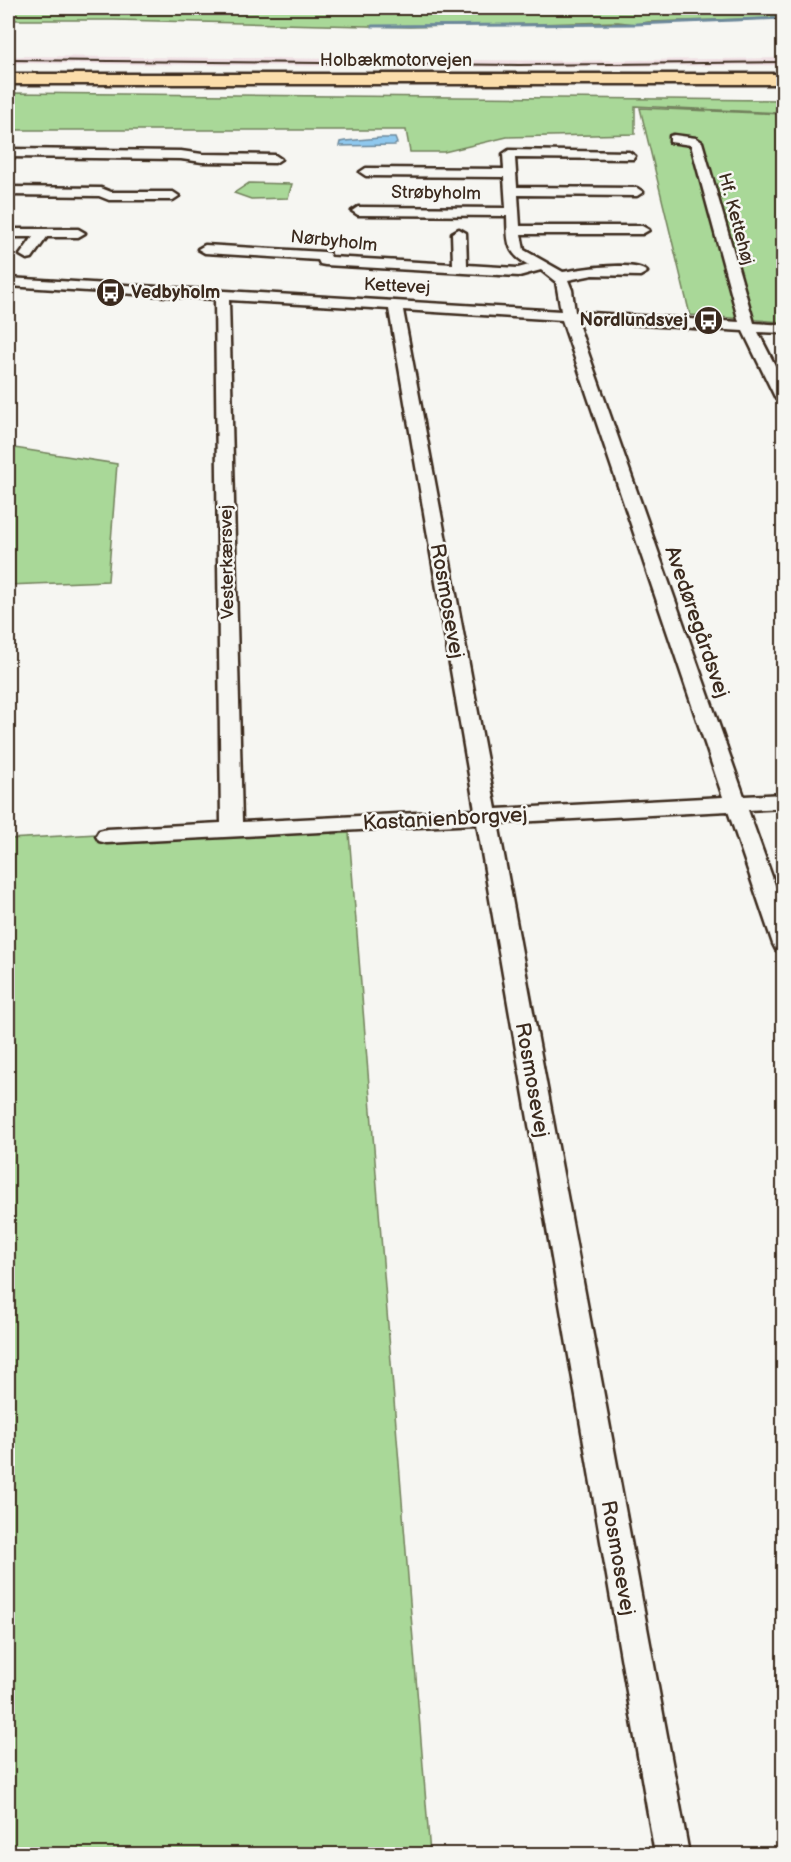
<svg xmlns="http://www.w3.org/2000/svg" width="791" height="1862" font-family="'Balsamiq Sans',sans-serif">
	<style>
		.built { fill: #efdfe3 }
		.green { fill: #a9d898; stroke: #72815b; stroke-width: 1.5 }
		.water { fill: #8fc8ee; stroke: #6d899b; stroke-width: 1.5 }
		.lines { fill: none; stroke-linecap: round; stroke-linejoin: round }
		.stream { stroke: #6d899b; stroke-width: 3 }
		.minor-casing { stroke: #3b2a1e; stroke-width: 5 }
		.highway-casing { stroke: #3b2a1e; stroke-width: 5 }
		.minor { fill: #f6f6f2; fill-rule: evenodd }
		.highway { fill: #fbddab; fill-rule: evenodd }
		.rail { stroke: #3b2a1e; stroke-width: 2 }
		.labels { text-anchor: middle; dominant-baseline: central; stroke-width: 5; stroke-linejoin: round; paint-order: stroke }
		.far-street-label { font-size: 18px; fill: #3b2a1e; stroke: #f6f6f2 }
		.far-poi-label { font-size: 18px; font-weight: bold; fill: #3b2a1e; stroke: #f6f6f2; text-anchor: start }
		.street-label { font-size: 21px; fill: #3b2a1e; stroke: #f6f6f2 }
	</style>
	<rect width="100%" height="100%" fill="#f6f6f2"/>
	<filter id="ink" filterUnits="userSpaceOnUse"><feTurbulence type="fractalNoise" baseFrequency=".0167" numOctaves="2"/><feDisplacementMap in="SourceGraphic" scale="12" xChannelSelector="R" yChannelSelector="G"/><feConvolveMatrix kernelMatrix="1 2 1 2 8 2 1 2 1" color-interpolation-filters="sRGB"/></filter>
	<g filter="url(#ink)">
		<path class="built" d="M8,56l564,5 211,-3 1,7 -342,2 -434,-4z"/>
		<path class="green" d="M18,8h766l-1,10 -135,4 -12,2 -18,-2 -208,5 -296,-7h-106v-9z
			M8,93l775,7 1,13 -149,-7v28l-128,3 -63,15h-34l-4,-22h-398z
			M640,108l143,6v208l-93,-7z
			M249,183l43,1 -4,14 -37,1 -17,-6z
			M8,447l109,17 -9,117 -100,4z
			M331,821l1,13 17,-1 81,1021h-422v-1015z"/>
		<path class="water" d="M380,138h15l2,5 -2,2 -56,1 1,-4 5,-1z"/>
		<g class="lines">
			<path class="stream" d="M372,26l264,-2 148,-6"/>
			<defs>
				<path id="minor" d="M674,135l22,3 6,4 52,181 30,2v8l-26,-1 26,51v20l-8,-4 -33,-68 -166,-10 167,475 40,-2v14l-36,2 36,100v42l-8,-2 -3,-6 -45,-133 -230,12 191,1031h-34l-178,-1030 -370,19 -8,-2 -3,-5 3,-5 8,-2 114,-6 -6,-524 -207,-13v-8l553,33 -5,-29 -15,-12 -22,6 -194,-11 -5,-1 -2,-4 -113,-7 -7,-4 7,-4 119,7 5,1 2,4 122,7 -1,-31 7,-4 7,4 1,32 51,3 11,-3c-24,-12 -21,-26 -22,-49l-149,-1 -6,-4 6,-4 148,1 -2,-31 -138,-1 -6,-4 6,-4 138,1 -1,-15 6,-4 120,2 6,4 -2,3 -118,-1 2,29 120,1 6,4 -6,4 -119,-1 2,31h122l7,4 -7,4h-121l3,16 39,22c17,-3 72,-12 84,0l-7,4 -47,-1 -25,5 4,10 3,22 164,10 -48,-177 -21,-3v-6zM229,300l160,9 86,501 -233,12zM403,310l159,10 161,477 -227,12z
					M8,149l173,2 21,3 73,1 6,4 -6,4 -73,-1 -21,-3 -173,-2z
					M8,187l93,1 10,4h62l6,4 -6,4h-64l-10,-4 -91,-1z
					M8,229h70l7,4 -7,4h-31l-15,21 -5,1 -7,-4 13,-18h-25z"/>
				<path id="highway" d="M8,74h776v10h-776z"/>
			</defs>
			<use href="#minor" class="minor-casing"/>
			<use href="#highway" class="highway-casing"/>
			<use href="#minor" class="minor"/>
			<use href="#highway" class="highway"/>
			<path class="rail" d="M8,60l511,5 265,-3"/>
		</g>
	</g>
	<defs>
		<symbol id="bus-disc" viewBox="-11 -11 22 22"><circle r="9.5" fill="#3b2a1e" stroke="#f6f6f2"/><path d="M-5-6H5V4H4V6H2V4H-2V6H-4V4H-5ZM-3.5-4V0h7V-4ZM-3.5 1.2v1.5H-2V1.2ZM2 1.2v1.5H3.5V1.2Z" fill="#fff"/></symbol>
	</defs>
	<g fill-rule="evenodd">
		<use href="#bus-disc" x="94" y="276" width="33" height="33"/>
		<use href="#bus-disc" x="692" y="304" width="33" height="33"/>
	</g>
	<g class="labels">
		<g class="far-street-label">
			<text x="396" y="60">Holbækmotorvejen</text>
			<text transform="translate(436 193) rotate(1)">Strøbyholm</text>
			<text transform="translate(736 219) rotate(75)">Hf. Kettehøj</text>
			<text transform="translate(334 241) rotate(6)">Nørbyholm</text>
			<text transform="translate(397 286) rotate(3)">Kettevej</text>
			<text transform="translate(227 562) rotate(-91)">Vesterkærsvej</text>
		</g>
		<g class="far-poi-label">
			<text x="131" y="292">Vedbyholm</text>
			<text x="688" y="320" text-anchor="end">Nordlundsvej</text>
		</g>
		<g class="street-label">
			<text transform="translate(447 601) rotate(80)">Rosmosevej</text>
			<text transform="translate(697 622) rotate(71)">Avedøregårdsvej</text>
			<text transform="translate(445 819) rotate(-3)">Kastanienborgvej</text>
			<text transform="translate(532 1080) rotate(80)">Rosmosevej</text>
			<text transform="translate(618 1558) rotate(80)">Rosmosevej</text>
		</g>
	</g>
	<rect width="791" height="1862" fill="none" stroke="#f6f6f2" stroke-width="30"/>
	<rect x="15" y="15" width="761" height="1832" fill="none" stroke="#3b2a1e" stroke-width="2" filter="url(#ink)"/>
</svg>
